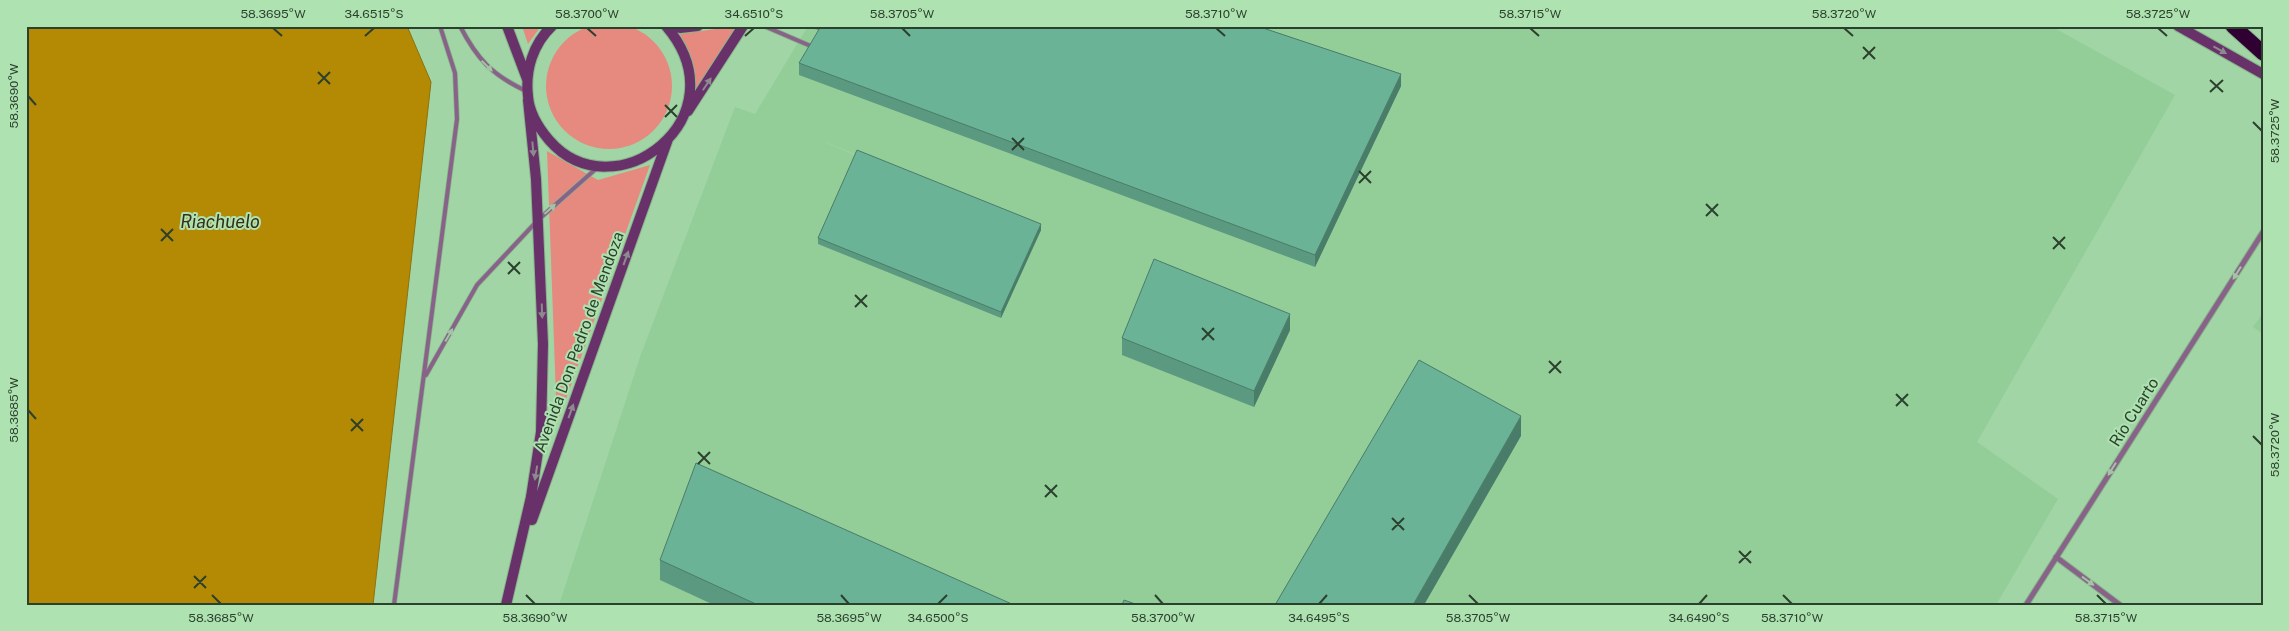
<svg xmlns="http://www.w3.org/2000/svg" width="2289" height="631" font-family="'Public Sans',sans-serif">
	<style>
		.built { fill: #93cd97; fill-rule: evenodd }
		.green { fill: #e68a80 }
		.water { fill: #b48903; stroke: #8b7310 }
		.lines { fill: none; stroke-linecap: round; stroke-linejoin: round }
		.lane-casing { stroke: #87b48b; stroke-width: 5.5 }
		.street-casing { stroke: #87b48b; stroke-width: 7 }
		.secondary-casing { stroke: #87b48b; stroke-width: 12 }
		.highway-casing { stroke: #87b48b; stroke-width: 17 }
		.lane { stroke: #896289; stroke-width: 4 }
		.street { stroke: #896289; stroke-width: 5 }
		.secondary { stroke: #69316a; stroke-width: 10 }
		.highway { stroke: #2f0031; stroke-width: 15 }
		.wall { fill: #5b9a81 }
		.shaded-wall { fill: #4a7d69 }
		.building { fill: #6ab396; stroke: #4a7d69 }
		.oneway { fill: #8c8a8e }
		.oneway2 { fill: #a5c2a7 }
		.ticks { fill: none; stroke: #2b412d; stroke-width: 2 }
		.labels { text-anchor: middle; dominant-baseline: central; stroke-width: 4; stroke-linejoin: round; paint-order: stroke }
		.street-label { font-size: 16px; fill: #2b412d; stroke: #aee2b1 }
		.water-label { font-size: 18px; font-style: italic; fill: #382e17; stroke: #aee2b1 }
		.neatline { fill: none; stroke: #2b412d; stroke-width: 2 }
		.ticks-label { font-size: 12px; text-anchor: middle; fill: #2b412d }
	</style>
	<rect width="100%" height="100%" fill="#a1d5a5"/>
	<path class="built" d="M808,26h1243l124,69 -198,347 81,57 -62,106h-1437l81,-248 95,-250 20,7zM824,142h1l166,67 -134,-53z
		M2263,313v21l-10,-7z"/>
	<path class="green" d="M546 86a63 63 0 1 1 126 0a63 63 0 1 1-126 0Z
		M522,26h19l-13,18z
		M719,26h19l-46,70 3,-26 -15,-36 35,-5z
		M547,151l51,29 52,-15 -93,259z"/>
	<path class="water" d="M26,26h381l24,56 -58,523h-347z"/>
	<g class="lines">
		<defs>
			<path id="lane" d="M460,26c17,33 32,49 66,65
				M764,26l49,21
				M814,26l10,4
				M426,375l51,-90 61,-65 60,-53
				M394,605l63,-486 -2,-46 -15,-47"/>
			<path id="street" d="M2056,557l64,48
				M2026,605l237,-373"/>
			<path id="secondary" d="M507,26l20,53
				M552,26c-19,18 -27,44 -24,70 1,16 10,31 21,44 65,75 195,-23 117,-114
				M672,26l8,2 18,-2
				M2178,26l85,48
				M688,111l55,-85
				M532,520l136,-381
				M506,605l25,-108 10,-65 2,-88 -7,-165 -8,-79"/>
			<path id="highway" d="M2233,26l30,27"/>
		</defs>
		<use href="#lane" class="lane-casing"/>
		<use href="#street" class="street-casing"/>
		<use href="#secondary" class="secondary-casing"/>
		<use href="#highway" class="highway-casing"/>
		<use href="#lane" class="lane"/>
		<use href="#street" class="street"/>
		<use href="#secondary" class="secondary"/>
		<use href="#highway" class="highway"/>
	</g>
	<path class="wall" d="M799,63l602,23 -86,181 -516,-192z
		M1041,230l-40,88 -183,-74v-6z
		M1290,330l-36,77 -132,-52v-17z
		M660,560l354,45h-300l-54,-25z"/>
	<path class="shaded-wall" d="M1401,74v12l-86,181v-12z
		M1041,224v6l-40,88v-6z
		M1290,314v16l-36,77v-16z
		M1521,416v20l-97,169h-11z"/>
	<path class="building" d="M821,26h436l144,48 -86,181 -516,-192z
		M857,150l184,74 -40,88 -183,-74z
		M1154,259l136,55 -36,77 -132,-53z
		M1419,360l102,56 -108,189h-138z
		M696,463l318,142h-256l-98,-45z
		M1124,600l14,5h-16z"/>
	<defs><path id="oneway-solid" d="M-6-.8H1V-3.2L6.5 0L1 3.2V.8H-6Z" transform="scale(1.25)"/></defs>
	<g class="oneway">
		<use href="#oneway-solid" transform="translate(2220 50) rotate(29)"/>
		<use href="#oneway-solid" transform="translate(707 84) rotate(-56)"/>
		<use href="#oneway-solid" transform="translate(533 149) rotate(85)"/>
		<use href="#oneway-solid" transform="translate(626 258) rotate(-70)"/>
		<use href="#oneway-solid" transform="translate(542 311) rotate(88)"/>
		<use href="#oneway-solid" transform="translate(571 411) rotate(-70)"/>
		<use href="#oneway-solid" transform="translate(536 473) rotate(99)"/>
	</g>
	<g class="oneway2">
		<use href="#oneway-solid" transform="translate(487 66) rotate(44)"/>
		<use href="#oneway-solid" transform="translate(550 209) rotate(-42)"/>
		<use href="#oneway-solid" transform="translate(2237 273) rotate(122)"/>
		<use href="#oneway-solid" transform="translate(449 335) rotate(-60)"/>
		<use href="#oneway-solid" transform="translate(2112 469) rotate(122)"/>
		<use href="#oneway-solid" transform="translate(2088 581) rotate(36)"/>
	</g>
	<path class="ticks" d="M273,28l9,8M587,28l9,8M902,28l8,8M1216,28l9,8M1530,28l9,8M1844,28l9,8M2158,28l9,8M365,36l9,-8M745,36l9,-8M1863,47l12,12M1863,59l12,-12M318,72l12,12M2210,80l13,12M318,84l12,-12M2210,92l13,-12M28,96l8,9M665,105l12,12M665,117l12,-12M2253,122l9,9M1012,138l12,12M1012,150l12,-12M1359,171l12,12M1359,183l12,-12M1706,204l12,12M1706,216l12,-12M161,229l12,12M2053,237l12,12M161,241l12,-12M2053,249l12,-12M508,262l12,12M508,274l12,-12M855,295l12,12M855,307l12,-12M1202,328l12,12M1202,340l12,-12M1549,361l12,12M1549,373l12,-12M1896,394l12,12M1896,406l12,-12M28,410l8,9M351,419l12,12M351,431l12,-12M2253,436l9,9M698,452l12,12M698,464l12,-12M1045,485l12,12M1045,497l12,-12M1392,518l12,12M1392,530l12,-12M1739,551l12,12M1739,563l12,-12M194,576l12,12M194,588l12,-12M212,595l9,9M526,595l9,9M841,595l8,9M1155,595l8,9M1469,595l9,9M1783,595l9,9M2097,595l9,9M938,604l9,-9M1319,604l8,-9M1699,604l8,-9"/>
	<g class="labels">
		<g class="street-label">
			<text transform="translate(579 342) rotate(-70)">Avenida Don Pedro de Mendoza</text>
			<text transform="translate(2134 412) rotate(-58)">Río Cuarto</text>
		</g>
		<g class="water-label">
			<text x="220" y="221">Riachuelo</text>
		</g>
	</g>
	<rect width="2289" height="631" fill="none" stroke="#aee2b1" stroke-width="55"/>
	<rect x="28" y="28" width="2234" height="576" class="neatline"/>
	<g class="ticks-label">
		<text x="273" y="18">58.3695°W</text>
		<text x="374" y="18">34.6515°S</text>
		<text x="587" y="18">58.3700°W</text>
		<text x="754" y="18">34.6510°S</text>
		<text x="902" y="18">58.3705°W</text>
		<text x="1216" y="18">58.3710°W</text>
		<text x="1530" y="18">58.3715°W</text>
		<text x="1844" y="18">58.3720°W</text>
		<text x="2158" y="18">58.3725°W</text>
		<text transform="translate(14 96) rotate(-90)" y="4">58.3690°W</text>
		<text transform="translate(2275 131) rotate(-90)" y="4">58.3725°W</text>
		<text transform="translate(14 410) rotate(-90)" y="4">58.3685°W</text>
		<text transform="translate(2275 445) rotate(-90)" y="4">58.3720°W</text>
		<text x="221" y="622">58.3685°W</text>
		<text x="535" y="622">58.3690°W</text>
		<text x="849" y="622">58.3695°W</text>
		<text x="938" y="622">34.6500°S</text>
		<text x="1163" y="622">58.3700°W</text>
		<text x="1319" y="622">34.6495°S</text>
		<text x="1478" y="622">58.3705°W</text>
		<text x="1699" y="622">34.6490°S</text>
		<text x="1792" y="622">58.3710°W</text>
		<text x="2106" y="622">58.3715°W</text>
	</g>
</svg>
